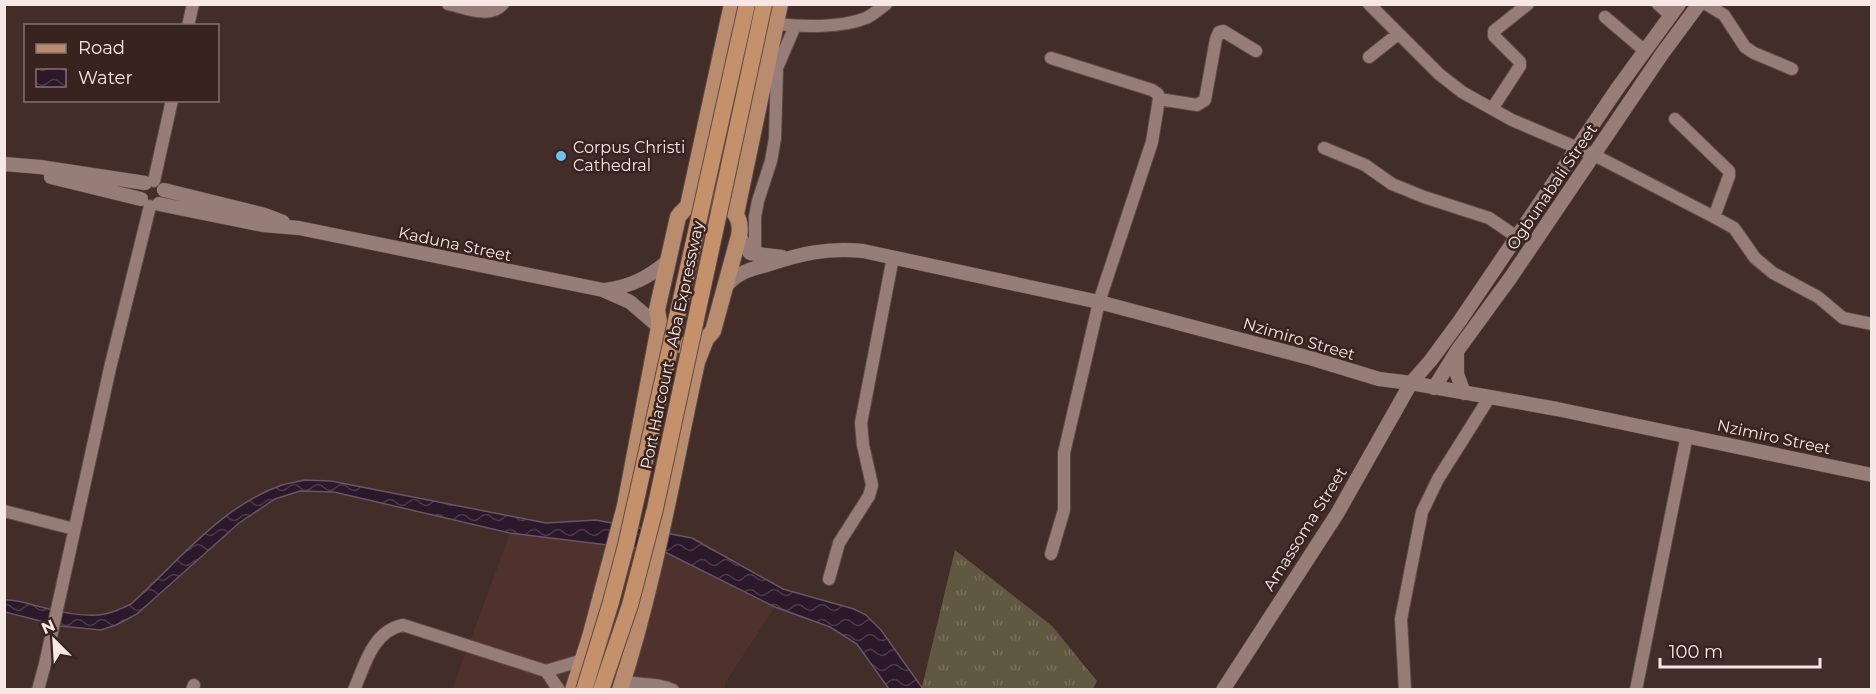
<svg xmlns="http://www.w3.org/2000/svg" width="1876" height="694" font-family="Montserrat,sans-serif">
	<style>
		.built { fill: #4f322d }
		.grass { fill: url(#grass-tufts) }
		.water { fill: url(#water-waves); stroke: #685663; stroke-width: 1.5 }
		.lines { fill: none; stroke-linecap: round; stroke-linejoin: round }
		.minor-casing { stroke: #5e4b48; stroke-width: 14 }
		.tertiary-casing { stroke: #5e4b48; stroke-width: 15 }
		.primary-casing { stroke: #5e4b48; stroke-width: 18 }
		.minor { stroke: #977d78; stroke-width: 12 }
		.tertiary { stroke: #977d78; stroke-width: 14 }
		.primary { stroke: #b98c6d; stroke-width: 16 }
		.trunk-bridge-casing { stroke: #5e4b48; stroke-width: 18; stroke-linecap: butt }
		.trunk-bridge { stroke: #c4916a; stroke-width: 16 }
		.poi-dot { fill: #6ec2f3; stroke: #38231f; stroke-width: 2 }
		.labels { text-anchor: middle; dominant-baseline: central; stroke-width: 5; stroke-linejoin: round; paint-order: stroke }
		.poi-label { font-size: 16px; fill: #f7e8e5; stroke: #38231f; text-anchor: start }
		.street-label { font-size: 16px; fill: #f7e8e5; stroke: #38231f }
	</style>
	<defs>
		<pattern id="grass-tufts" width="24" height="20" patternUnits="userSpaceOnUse" patternTransform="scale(1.5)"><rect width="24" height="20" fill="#615841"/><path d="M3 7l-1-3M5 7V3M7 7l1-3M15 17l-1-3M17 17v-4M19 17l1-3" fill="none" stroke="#78705c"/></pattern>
		<pattern id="water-waves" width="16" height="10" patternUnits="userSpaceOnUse" patternTransform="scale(1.5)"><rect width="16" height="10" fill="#2b182b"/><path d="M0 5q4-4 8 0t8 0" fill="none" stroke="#4a3a4a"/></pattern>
	</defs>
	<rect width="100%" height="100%" fill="#422d29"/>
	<path class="built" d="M510,533l155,19 110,55 -50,76v6l-273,1z"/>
	<path class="grass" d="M955,550l97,76 45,55 -4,8h-170l-1,-2z"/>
	<path class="water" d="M304,480l27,1 215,42 50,-3 96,18 91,51 71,20 12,6 15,15 42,59h-34l-32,-45 -27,-17 -55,-20 -110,-55 -155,-19 -176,-41 -34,-1 -25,8 -36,24 -102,91 -21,11 -15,5 -41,-4 -55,-14v-12c12,-1 23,4 36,7 17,5 47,11 64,7 9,-2 18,-6 26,-10 47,-42 90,-98 151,-119 7,-2 15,-3 22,-5z"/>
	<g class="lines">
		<defs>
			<path id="minor" d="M448,4c18,4 42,15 55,0
				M1369,4l70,70 23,18 50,28 82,35 120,62 20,11 21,30 18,15 45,24 25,21 29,6
				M1658,4l12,11
				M1706,4l18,11 21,32 9,6 38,16
				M1605,17l40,34
				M777,24c26,3 64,4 89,-6 7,-3 13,-9 20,-14
				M188,26l5,-22
				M1369,57l29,-23
				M1159,99l38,6 8,-5 11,-61 3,-7 4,-1 33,20
				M1492,109l28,-43v-4l-26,-26v-5l34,-27
				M1675,119l54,52v5l-15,41
				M1324,148l41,17 27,19 32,13 65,21 28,19
				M154,181l18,-81
				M755,255v-38l3,-16 13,-40 4,-23 2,-70 18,-42
				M4,511l70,18
				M1051,554l13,-44v-57l35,-151 53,-160 7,-43 -1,-5 -6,-4 -101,-32
				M829,579l10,-36 30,-47 3,-11 -9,-40 -2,-22 32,-166
				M546,671l37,-11
				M623,681c17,5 34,1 50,9
				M38,690l7,-26 65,-296 40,-162
				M192,690l2,-5
				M354,690c11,-26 19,-59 49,-65l143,46 13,19
				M1405,690l-4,-71 21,-107 16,-33 51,-81
				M1636,690l51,-255"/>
			<path id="tertiary" d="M4,164l36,3 105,16
				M51,177l90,22
				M164,190l101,25 18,7
				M159,204l104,21 36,3 304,62 27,12 29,25
				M739,236l11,17 32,4
				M726,286c3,-3 7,-7 10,-9 9,-7 20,-9 31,-12 32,-11 62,-18 96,-14l236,51 211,56 69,21 32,4 146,26 315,66
				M605,290c27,-4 42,-12 62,-28
				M1457,352v22l7,19
				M1434,388l23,-37 54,-74 151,-223 37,-50
				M1223,690l114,-176 74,-131 20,-23 28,-38 158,-233 62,-85"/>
			<path id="primary" d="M713,200c18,5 30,17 26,36l-26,95 -7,8 -12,6 -9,1 -9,-2 -8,-4 -7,-7 -4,-23 21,-93c8,-12 21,-18 35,-17z
				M688,206l44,-202
				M736,214l44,-210
				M573,690l17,-53 35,-131 34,-179
				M620,690c35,-108 53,-219 77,-328l9,-23"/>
		</defs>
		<use href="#minor" class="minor-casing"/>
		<use href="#tertiary" class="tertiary-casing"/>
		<use href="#primary" class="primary-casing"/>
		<use href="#minor" class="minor"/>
		<use href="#tertiary" class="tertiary"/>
		<use href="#primary" class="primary"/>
		<defs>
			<path id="trunk-bridge" d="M584,690l27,-88 15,-57 121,-541
				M601,690l29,-85 25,-96 109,-505"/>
		</defs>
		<use href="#trunk-bridge" class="trunk-bridge-casing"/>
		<use href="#trunk-bridge" class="trunk-bridge"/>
	</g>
	<circle class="poi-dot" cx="561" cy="156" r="6"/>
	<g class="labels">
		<g class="poi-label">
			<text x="573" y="147">Corpus Christi<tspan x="573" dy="18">Cathedral</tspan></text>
		</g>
		<g class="street-label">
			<text transform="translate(1552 187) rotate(-56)">Ogbunabali Street</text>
			<text transform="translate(455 244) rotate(12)">Kaduna Street</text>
			<text transform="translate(1299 339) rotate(16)">Nzimiro Street</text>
			<text transform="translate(672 345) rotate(-78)">Port Harcourt - Aba Expressway</text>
			<text transform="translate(1774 437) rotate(12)">Nzimiro Street</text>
			<text transform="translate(1305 529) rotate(-58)">Amassoma Street</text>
		</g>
	</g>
	<rect width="1876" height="694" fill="none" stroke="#f7e8e5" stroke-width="12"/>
	<rect x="24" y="24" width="195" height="78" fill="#38231f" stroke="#84726e" stroke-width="1.5"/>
	<rect x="36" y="44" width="30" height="9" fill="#b98c6d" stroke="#84726e" stroke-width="1.5"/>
	<text x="78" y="54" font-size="18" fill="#f7e8e5">Road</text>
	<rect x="36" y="69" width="30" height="18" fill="url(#water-waves)" stroke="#84726e" stroke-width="1.5"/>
	<text x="78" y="84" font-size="18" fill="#f7e8e5">Water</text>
	<g transform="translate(54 640) rotate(336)" stroke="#38231f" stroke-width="4.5" paint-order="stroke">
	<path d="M0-4.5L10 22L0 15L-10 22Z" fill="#f7e8e5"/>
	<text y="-9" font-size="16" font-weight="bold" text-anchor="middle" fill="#f7e8e5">N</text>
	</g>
	<path d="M1660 658v9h160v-9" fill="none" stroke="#f7e8e5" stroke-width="3"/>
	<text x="1669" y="658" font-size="18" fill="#f7e8e5" stroke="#38231f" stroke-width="4.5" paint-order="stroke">100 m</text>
</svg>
